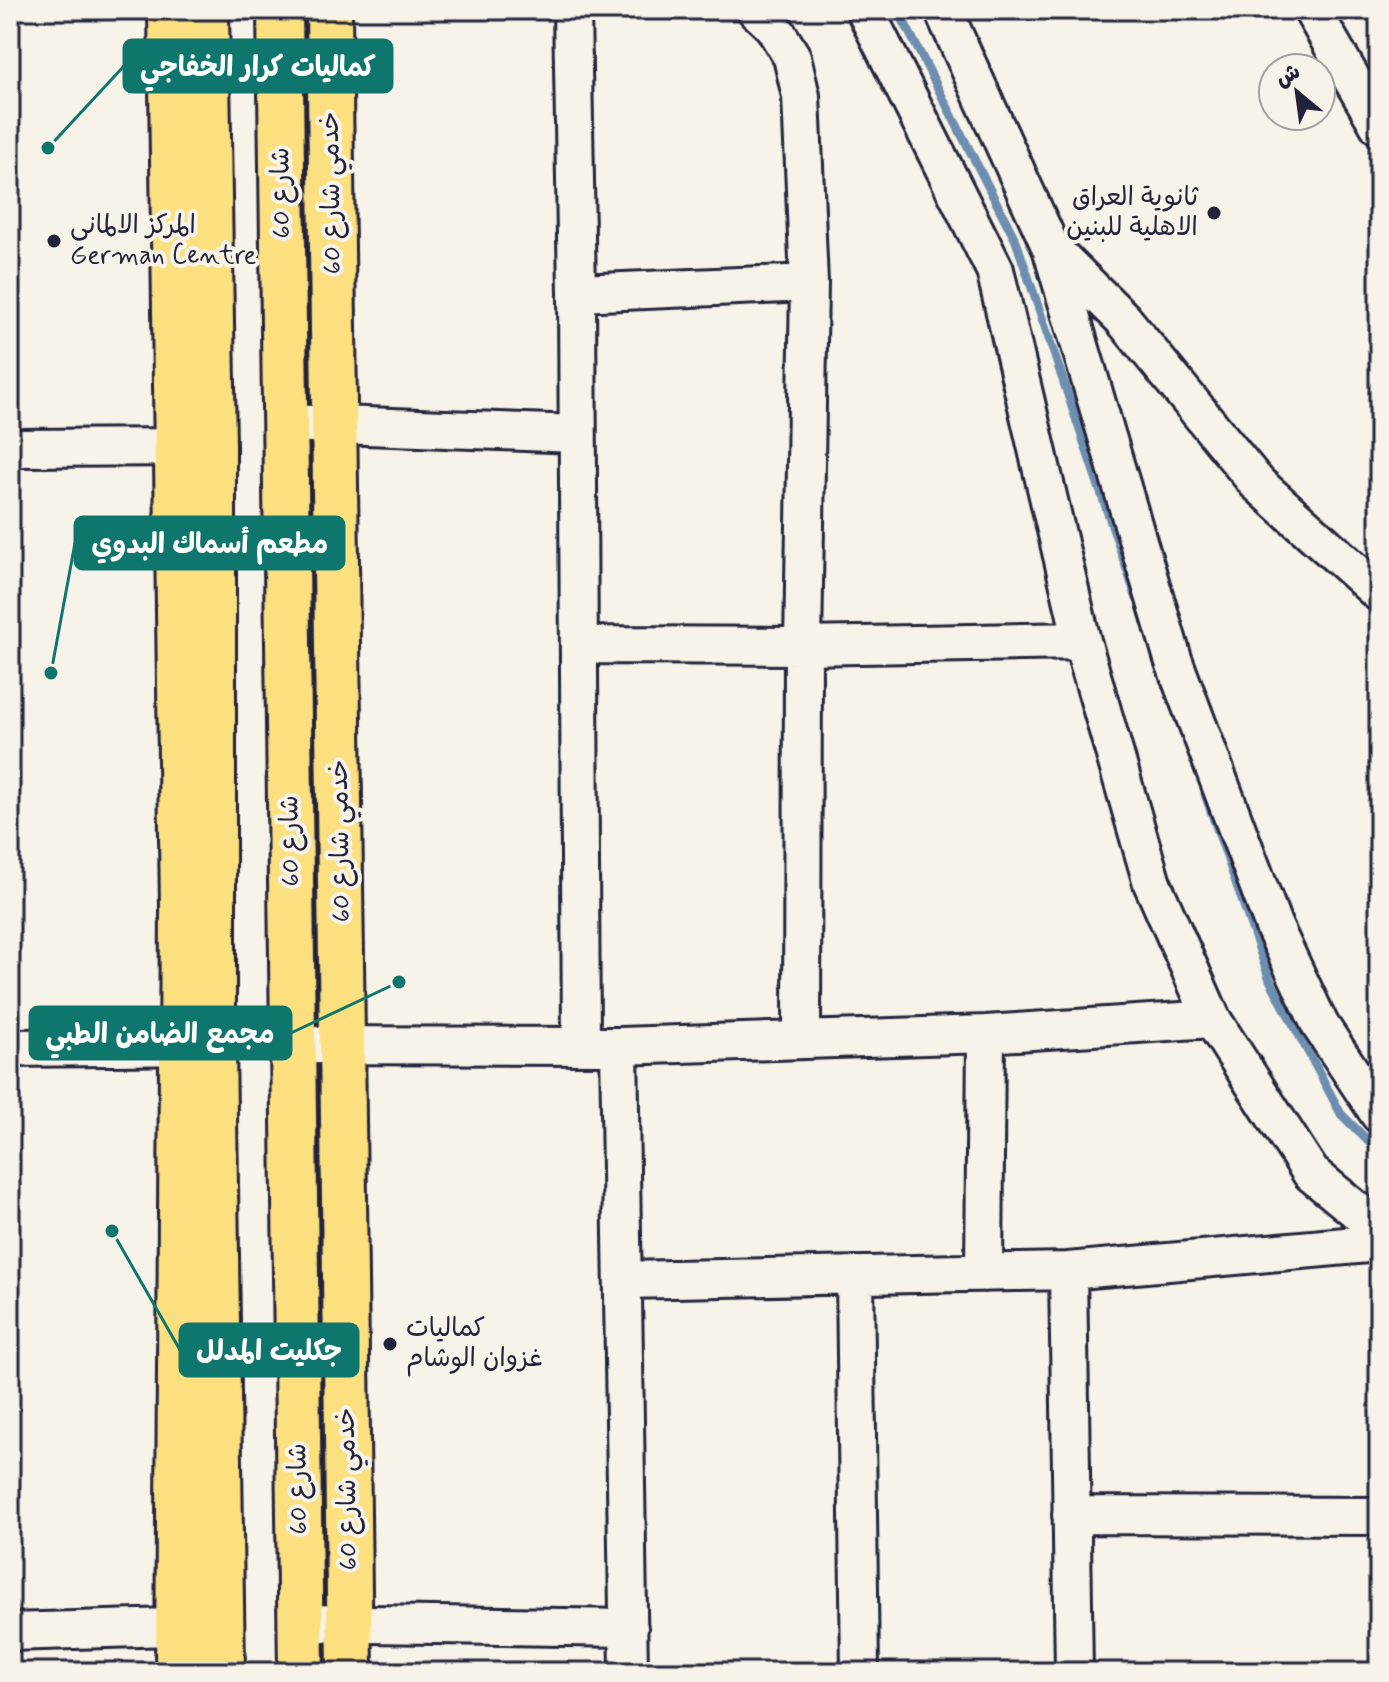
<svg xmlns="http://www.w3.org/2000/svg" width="1389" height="1682" font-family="Mynerve,'Playpen Sans Arabic',sans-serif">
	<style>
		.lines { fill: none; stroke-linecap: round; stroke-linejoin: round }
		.stream { stroke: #6d8eb0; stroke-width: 9 }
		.minor-casing { stroke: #22223b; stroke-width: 42 }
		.major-casing { stroke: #22223b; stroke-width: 50 }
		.highway-casing { stroke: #22223b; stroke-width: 50 }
		.minor { stroke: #f7f3e8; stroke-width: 36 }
		.major { stroke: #fce080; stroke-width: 44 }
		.highway { stroke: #fce080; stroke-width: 44 }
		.poi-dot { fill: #22223b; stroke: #f7f3e8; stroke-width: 3 }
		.labels { text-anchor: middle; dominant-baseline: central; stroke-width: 8; stroke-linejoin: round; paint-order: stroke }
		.street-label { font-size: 26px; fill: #22223b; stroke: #f7f3e8 }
		.poi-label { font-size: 26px; fill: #22223b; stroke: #f7f3e8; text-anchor: start }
		.leader { fill: none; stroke: #0f766e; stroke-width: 3 }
		.callout-dot { fill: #0f766e; stroke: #f7f3e8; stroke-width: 3 }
		.callout { fill: #0f766e; stroke: #0f766e; stroke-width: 3 }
		.callout-label { font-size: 28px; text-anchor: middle; font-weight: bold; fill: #fff }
	</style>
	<rect width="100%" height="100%" fill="#f7f3e8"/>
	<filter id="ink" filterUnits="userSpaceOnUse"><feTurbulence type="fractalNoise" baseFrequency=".0125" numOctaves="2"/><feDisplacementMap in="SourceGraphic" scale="16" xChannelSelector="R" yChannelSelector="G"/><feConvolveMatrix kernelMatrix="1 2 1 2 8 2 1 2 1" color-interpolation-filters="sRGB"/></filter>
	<g filter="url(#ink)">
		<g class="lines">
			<path class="stream" d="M898,10l118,231 121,358
				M1205,794l65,186 71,134 38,38"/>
			<defs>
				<path id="minor" d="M572,10l5,283 4,753
					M756,10l17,16 19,31 9,39 8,187 -6,363 -1,394
					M865,10l130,260 87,371 70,242 60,136 99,154 68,56
					M943,10l108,238 122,411 101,268 46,98 59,89
					M1312,10l67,116
					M1053,250l70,69 134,164 122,110
					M577,293l232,-10
					M286,423l291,11
					M10,448l194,-1
					M579,645l224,1 279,-5
					M294,1045l325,1 367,-12 226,-15
					M619,1046l10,626
					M10,1048l198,-2
					M1068,1271l6,401
					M984,1273l2,-239
					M855,1275l5,397
					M623,1280l445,-9 311,-28
					M1071,1515l308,1
					M300,1623l329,5
					M10,1632l194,-6"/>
				<path id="major" d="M171,10l12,900 -5,762
					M329,10l21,1662"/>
				<path id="highway" d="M206,10l7,437v599l9,626
					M280,10l21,1662"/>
			</defs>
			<use href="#minor" class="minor-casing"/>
			<use href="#major" class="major-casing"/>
			<use href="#highway" class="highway-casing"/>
			<use href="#minor" class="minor"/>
			<use href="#major" class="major"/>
			<use href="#highway" class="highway"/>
		</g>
	</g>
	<g class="poi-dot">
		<circle cx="1214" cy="213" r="8"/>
		<circle cx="54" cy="241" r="8"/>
		<circle cx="390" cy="1344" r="8"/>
	</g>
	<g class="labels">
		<g class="street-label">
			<text transform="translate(282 193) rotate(-91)">شارع 60</text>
			<text transform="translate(332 193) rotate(-91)">خدمي شارع 60</text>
			<text transform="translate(291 841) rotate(-91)">شارع 60</text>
			<text transform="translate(341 841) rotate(-91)">خدمي شارع 60</text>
			<text transform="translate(299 1489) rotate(-91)">شارع 60</text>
			<text transform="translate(348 1489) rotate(-91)">خدمي شارع 60</text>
		</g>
		<g class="poi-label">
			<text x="1198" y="198" text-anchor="end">ثانوية العراق<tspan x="1198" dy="30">الاهلية للبنين</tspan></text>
			<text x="70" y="226">المركز الالماني<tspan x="70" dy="30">German Centre</tspan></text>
			<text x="406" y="1329">كماليات<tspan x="406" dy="30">غزوان الوشام</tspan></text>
		</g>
	</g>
	<path class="leader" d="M48 148L124 66M51 673L75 543M399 982L291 1033M112 1231L180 1350"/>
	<g class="callout-dot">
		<circle cx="48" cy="148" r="8"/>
		<circle cx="51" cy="673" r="8"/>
		<circle cx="399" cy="982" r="8"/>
		<circle cx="112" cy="1231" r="8"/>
	</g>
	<g class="callout">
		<rect x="124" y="40" width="268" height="52" rx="8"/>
		<rect x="75" y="517" width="269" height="52" rx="8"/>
		<rect x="30" y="1007" width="261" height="52" rx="8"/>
		<rect x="180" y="1324" width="178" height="52" rx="8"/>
	</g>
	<g class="callout-label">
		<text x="258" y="76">كماليات كرار الخفاجي</text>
		<text x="210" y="553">مطعم أسماك البدوي</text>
		<text x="160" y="1043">مجمع الضامن الطبي</text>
		<text x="269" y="1360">جكليت المدلل</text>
	</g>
	<rect width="1389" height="1682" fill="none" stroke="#f7f3e8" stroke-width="40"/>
	<rect x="20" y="20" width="1349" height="1642" fill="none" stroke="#22223b" stroke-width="3" filter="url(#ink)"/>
	<g transform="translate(1297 92) rotate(331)"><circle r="38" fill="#f7f3e8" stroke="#a29fa3" stroke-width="2"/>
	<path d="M0-6L14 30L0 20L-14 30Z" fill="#22223b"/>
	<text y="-12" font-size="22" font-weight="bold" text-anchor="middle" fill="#22223b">ش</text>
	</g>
</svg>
